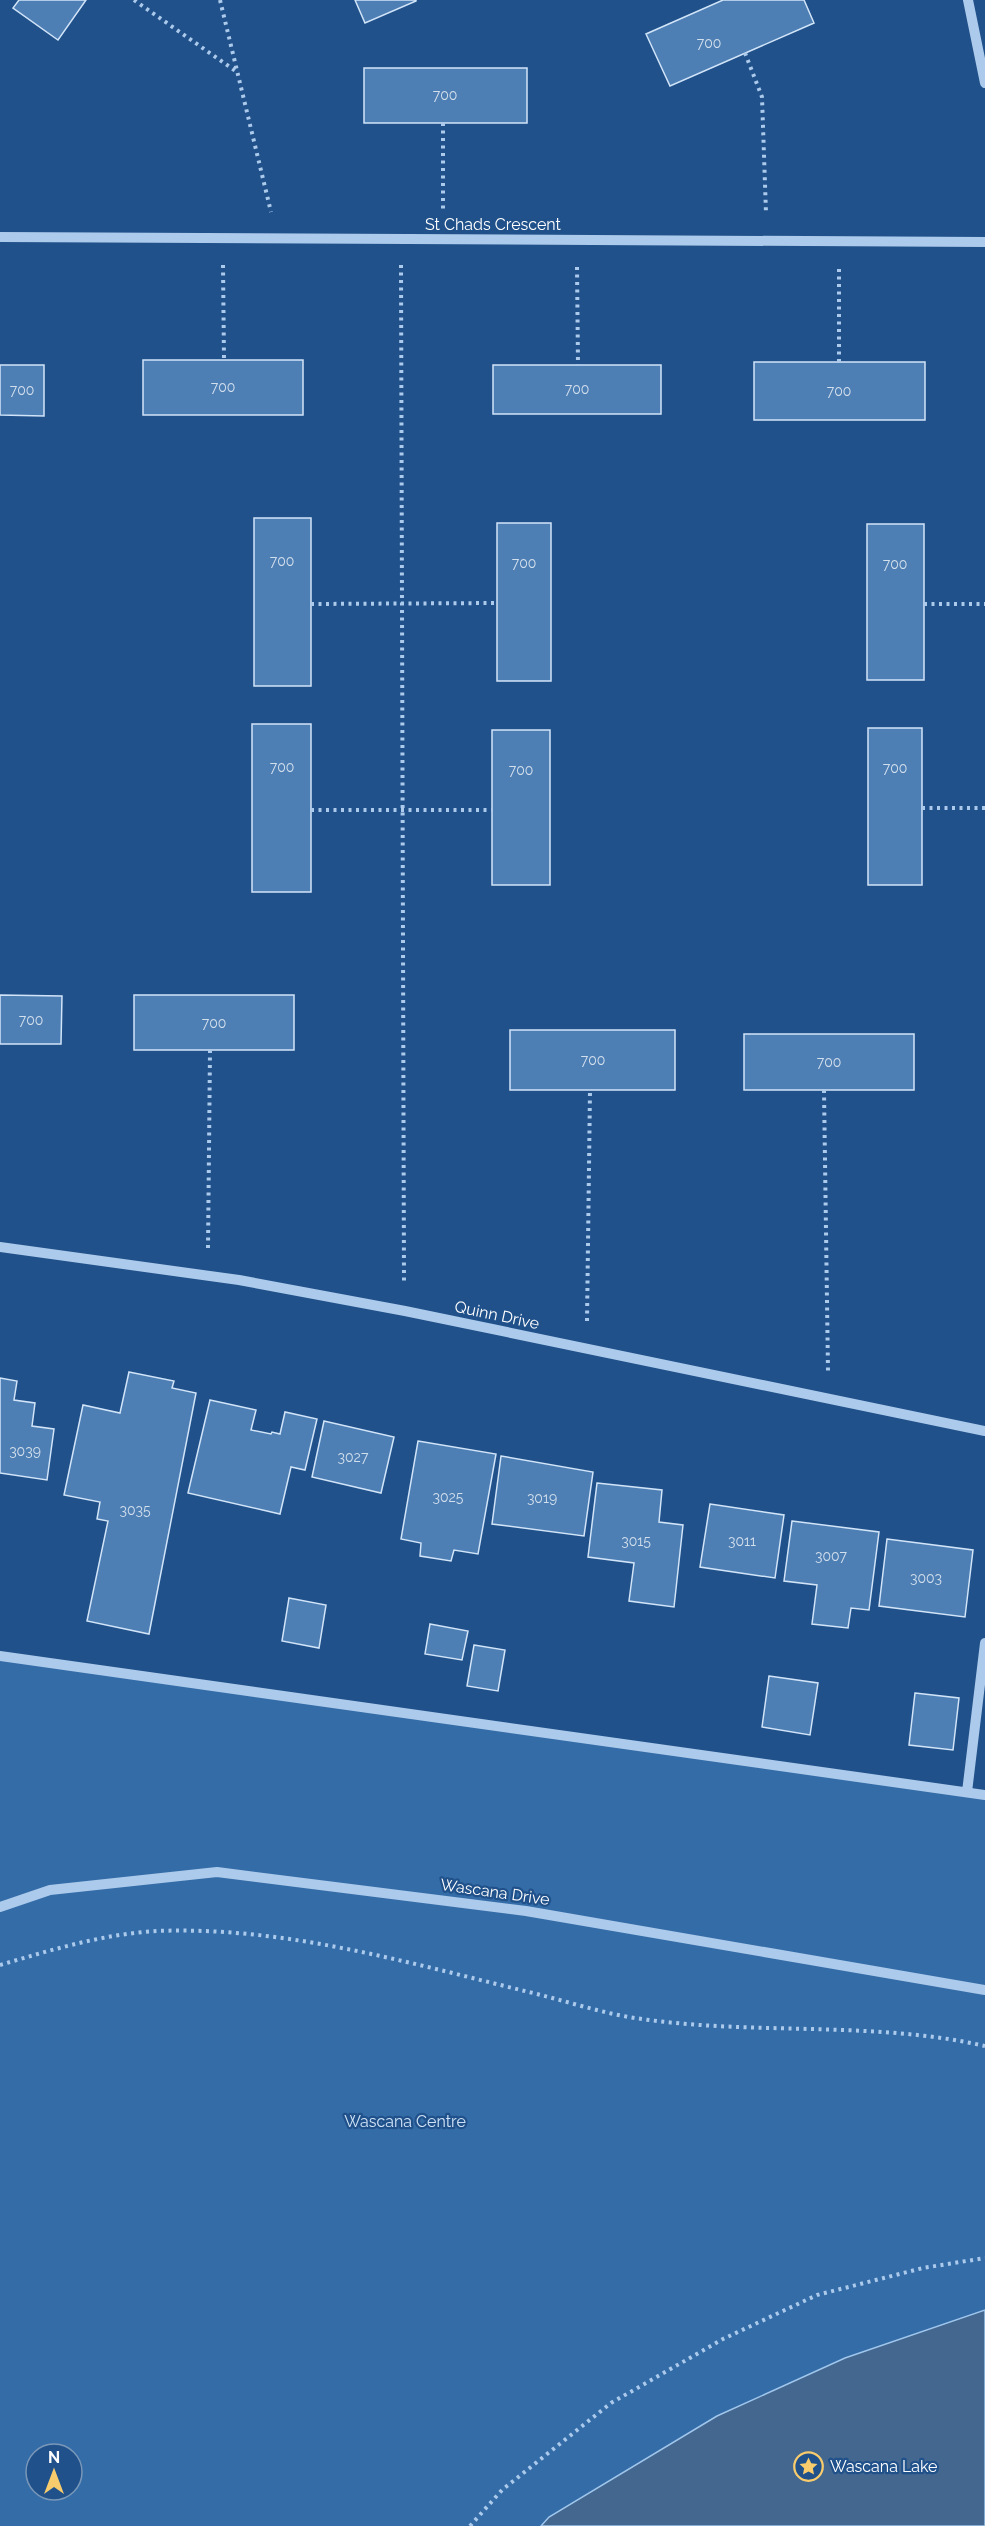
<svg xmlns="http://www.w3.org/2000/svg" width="985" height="2526" font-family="Raleway,sans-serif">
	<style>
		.green { fill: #346ca8; fill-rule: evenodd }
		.water { fill: #43678f; stroke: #a0c6ec; stroke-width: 1.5 }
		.building { fill: #4d7eb4; stroke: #d1e4f8; stroke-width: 1.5 }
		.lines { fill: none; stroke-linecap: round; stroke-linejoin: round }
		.path { stroke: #accaeb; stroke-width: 4; stroke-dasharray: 3 4.5; stroke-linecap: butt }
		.minor { stroke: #accaeb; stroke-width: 10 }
		.labels { text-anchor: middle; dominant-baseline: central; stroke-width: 4.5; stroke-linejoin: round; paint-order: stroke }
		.number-label { font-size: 14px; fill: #d2dfec }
		.street-label { font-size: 16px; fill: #fff; stroke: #20518a }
		.park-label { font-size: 16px; fill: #d1e4f8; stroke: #20518a }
		.poi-label { font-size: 16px; fill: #fff; stroke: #20518a; text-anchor: start }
	</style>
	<rect width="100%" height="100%" fill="#20518a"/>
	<path class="green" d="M0,1656l985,139v731h-985zM36,2454h36v36h-36z"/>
	<path class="water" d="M985,2310v216h-444l8,-9 168,-101 128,-58z"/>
	<path class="building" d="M19,0h67l-28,40 -45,-32z
		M355,0h61v1l-51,22z
		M723,0h81l10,23 -144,63 -24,-52z
		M364,68h163v55h-163z
		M143,360h160v55h-160z
		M754,362h171v58h-171z
		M0,365h44v51l-44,-1z
		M493,365h168v49h-168z
		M254,518h57v168h-57z
		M497,523h54v158h-54z
		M867,524h57v156h-57z
		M252,724h59v168h-59z
		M868,728h54v157h-54z
		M492,730h58v155h-58z
		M0,995l62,1 -1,48h-61z
		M134,995h160v55h-160z
		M510,1030h165v60h-165z
		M744,1034h170v56h-170z
		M129,1372l45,9 -2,7 24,5 -47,241 -62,-13 21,-100 -11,-2 3,-17 -36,-7 19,-90 37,8z
		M0,1378l17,3 -3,19 21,3 -3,23 22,3 -7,51 -47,-7z
		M210,1400l46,10 -5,20 20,4 1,-2 8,2 5,-22 32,7 -12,51 -14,-3 -11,47 -92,-21z
		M324,1421l70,16 -13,56 -69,-16z
		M418,1441l78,13 -18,100 -24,-4 -3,11 -31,-5 1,-13 -20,-4z
		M501,1456l92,16 -9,64 -92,-12z
		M597,1483l65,7 -3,32 24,3 -9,82 -45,-6 5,-38 -46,-6z
		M710,1504l74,11 -9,63 -75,-11z
		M792,1521l87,11 -10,78 -18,-2 -3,20 -36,-4 5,-39 -33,-4z
		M887,1539l86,11 -8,67 -86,-11z
		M289,1598l37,7 -7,43 -37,-7z
		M430,1624l38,7 -6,29 -37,-6z
		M474,1645l31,5 -7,41 -31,-5z
		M769,1676l49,7 -8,52 -48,-8z
		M915,1693l44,5 -6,52 -44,-5z"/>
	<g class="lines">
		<path class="path" d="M134,0l103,72
			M220,0l51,212
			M745,53l17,44 4,116
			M443,123v88
			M223,265l1,95
			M401,265l3,1018
			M577,267l1,98
			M839,269v93
			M311,604l186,-1
			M924,604h61
			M922,808h63
			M311,810h181
			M824,1090l4,281
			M208,1248l2,-198
			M587,1321l3,-231
			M0,1965c51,-15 103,-31 157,-34 129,-5 256,33 380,63 32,8 65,19 98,24 116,18 235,2 350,28
			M470,2526l32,-36 109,-87 112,-64 94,-44 106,-27 62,-10"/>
		<path class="minor" d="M968,0l17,83
			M0,237l985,5
			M0,1247l239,33 166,31 580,120
			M0,1656l985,139
			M967,1792l18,-149
			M0,1907l50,-17 167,-18 309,39 459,79"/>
	</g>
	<defs>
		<symbol id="sight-ring" viewBox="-11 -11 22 22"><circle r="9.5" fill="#20518a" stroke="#f8cc6d" stroke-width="1.5"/><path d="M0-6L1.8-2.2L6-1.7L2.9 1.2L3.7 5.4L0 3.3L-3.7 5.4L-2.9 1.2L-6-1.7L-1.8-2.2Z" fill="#f8cc6d"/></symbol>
	</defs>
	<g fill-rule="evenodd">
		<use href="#sight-ring" x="792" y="2450" width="33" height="33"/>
	</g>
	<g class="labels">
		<g class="number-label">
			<text x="709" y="43">700</text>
			<text x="445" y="95">700</text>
			<text x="223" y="387">700</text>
			<text x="577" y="389">700</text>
			<text x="22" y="390">700</text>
			<text x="839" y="391">700</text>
			<text x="282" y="561">700</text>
			<text x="524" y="563">700</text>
			<text x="895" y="564">700</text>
			<text x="282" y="767">700</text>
			<text x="895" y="768">700</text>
			<text x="521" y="770">700</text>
			<text x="31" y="1020">700</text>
			<text x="214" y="1023">700</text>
			<text x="593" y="1060">700</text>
			<text x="829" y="1062">700</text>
			<text x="25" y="1451">3039</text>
			<text x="353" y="1457">3027</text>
			<text x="448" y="1497">3025</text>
			<text x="542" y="1498">3019</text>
			<text x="135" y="1510">3035</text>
			<text x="636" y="1541">3015</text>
			<text x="742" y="1541">3011</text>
			<text x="831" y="1556">3007</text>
			<text x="926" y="1578">3003</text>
		</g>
		<g class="street-label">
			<text x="493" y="224">St Chads Crescent</text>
			<text transform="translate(497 1315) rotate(12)">Quinn Drive</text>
			<text transform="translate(495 1892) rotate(8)">Wascana Drive</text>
		</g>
		<g class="park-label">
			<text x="405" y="2121">Wascana Centre</text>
		</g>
		<g class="poi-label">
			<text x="830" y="2466">Wascana Lake</text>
		</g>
	</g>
	<g transform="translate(54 2472)"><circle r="28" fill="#20518a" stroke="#7997b9" stroke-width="1.5"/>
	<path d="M0-4.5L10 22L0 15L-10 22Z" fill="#f8cc6d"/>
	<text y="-9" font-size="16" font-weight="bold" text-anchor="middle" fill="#ffffff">N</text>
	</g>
</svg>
